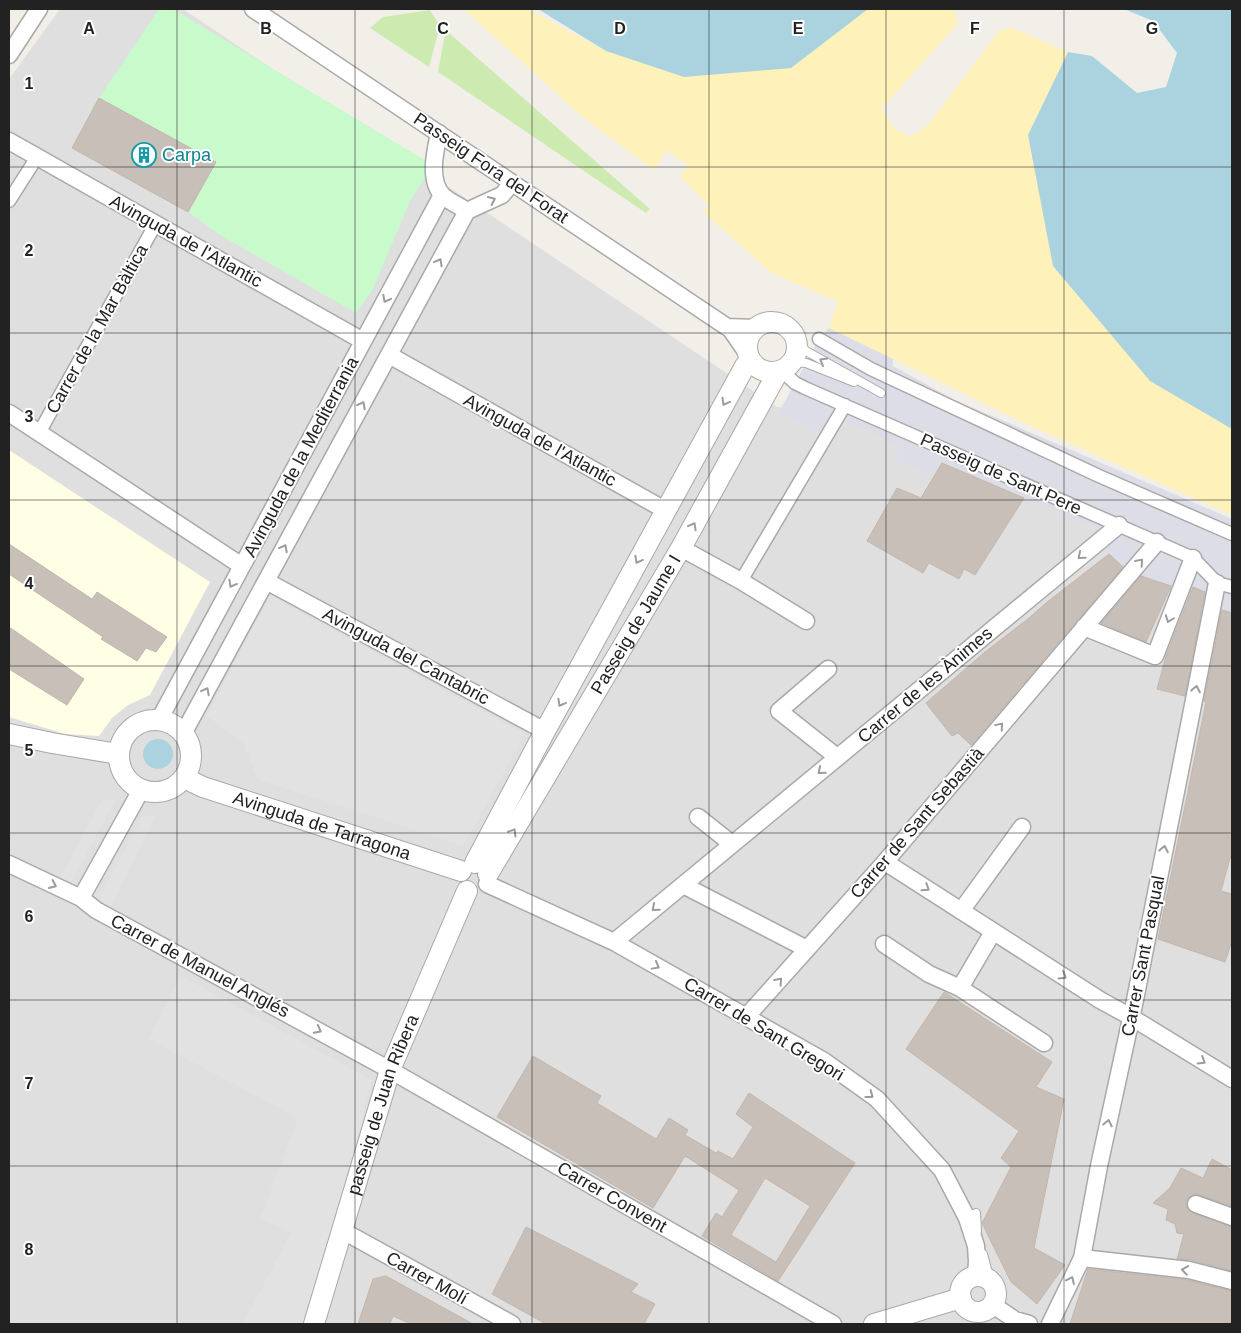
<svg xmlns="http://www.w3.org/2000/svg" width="1241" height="1333" font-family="Arial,sans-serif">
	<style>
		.residential { fill: #e0dfdf }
		.education { fill: #ffffe5 }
		.grass { fill: #cdebb0 }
		.sand { fill: #fff1ba }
		.park { fill: #c8facc }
		.parking { fill: #e2e2e2 }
		.plaza { fill: #dddde8 }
		.water { fill: #aad3df }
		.building { fill: #c7bfb8; stroke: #c4b6ab; fill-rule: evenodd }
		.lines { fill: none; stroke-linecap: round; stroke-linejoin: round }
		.service-casing { stroke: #a9a9a9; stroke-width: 10 }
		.pedestrian-casing { stroke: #a9a9a9; stroke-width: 15 }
		.minor-casing { stroke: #a9a9a9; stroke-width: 19 }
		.tertiary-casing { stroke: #a9a9a9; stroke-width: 22 }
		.service { stroke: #fff; stroke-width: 8 }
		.pedestrian { stroke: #fff; stroke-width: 12 }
		.minor { stroke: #fff; stroke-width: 16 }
		.tertiary { stroke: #fff; stroke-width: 20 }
		.oneway { stroke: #9c9c9c }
		.grid { fill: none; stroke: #222; stroke-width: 1; stroke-opacity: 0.55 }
		.labels { text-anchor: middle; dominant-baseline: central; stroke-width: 4; stroke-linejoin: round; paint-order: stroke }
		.culture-label { font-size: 18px; fill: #0d838f; stroke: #fff; text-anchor: start }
		.street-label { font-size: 18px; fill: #222; stroke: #fff }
		.grid-label { font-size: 16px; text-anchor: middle; font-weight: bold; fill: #222; stroke: #fff; stroke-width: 4; stroke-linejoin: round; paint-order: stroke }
	</style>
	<rect width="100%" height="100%" fill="#f2efe9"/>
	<path class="residential" d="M60,9h123l594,398 95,12 360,153v752h-1223v-1245z"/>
	<path class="education" d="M9,450l201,132 -60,113 -22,10 -16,13 -13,18 -34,-2 -56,-17z"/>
	<path class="grass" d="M430,10l10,16 -11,41 -59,-39 13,-11z
		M449,33l201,176 -4,4 -208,-141 7,-38z"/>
	<path class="sand" d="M464,9h64l78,42 185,17 77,-59h87l2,16 -75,83 11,20 17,9 18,-12 72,-95 12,-2 56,24 -40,83 122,246 82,48v86l-199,-88 -204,-99 9,-26 -66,-29 -69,-61 6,-6 -29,-30 8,-10 -21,-16 -13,20 -73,-54z"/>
	<path class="park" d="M159,9h14l260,156 -23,36 -37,88 -17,24 -136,-78 -32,-23 -116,-64 27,-50z"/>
	<path class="parking" d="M270,596l255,138 -62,112 -206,-67 -13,-35 -37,-28z
		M102,800h13l-43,82 -12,-3z
		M155,816l-45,93 -13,-6 45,-86z
		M181,976l191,104 -44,168 -25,76h-60l48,-92 -31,-13 38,-101 -149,-79z"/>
	<path class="plaza" d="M829,328l64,31v7l62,34 277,119v94l-6,-2 -20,-19 -18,-7 -16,1 -43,-14 -36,-34 3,-10 -153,-65 -8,14 -42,-17 7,-13 -55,-28 -14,22 -52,-29 40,-73z"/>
	<path class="water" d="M538,9h330l-77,59 -107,9 -78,-26z
		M1124,9h108v420l-82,-48 -97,-115 -25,-131 40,-83 24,4 45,37 29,-6 11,-34 -24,-32z
		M143 754a15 15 0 1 1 30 0a15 15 0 1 1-30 0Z"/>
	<path class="building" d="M99,98l117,64 -28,50 -116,-64z
		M942,463l82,35 -49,77 -11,-6 -5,10 -30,-16 -6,10 -56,-32 30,-53 24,10z
		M9,544l83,55 5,-7 70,45 -11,15 -10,-4 -9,13 -36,-22 2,-2 -94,-63z
		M1109,554l14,13 -152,178 -13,-12 -6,3 -26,-33 59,-51 44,-34 17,-15z
		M1141,576l30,10 -25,56 -45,-19z
		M1193,587l12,5 -20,104 -28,-7 9,-33z
		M1222,610l10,3v246l-2,-1 -9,33 11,3v47l-7,21 -67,-23 48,-237 -2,-1z
		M9,627l75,52 -17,26 -58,-36z
		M944,992l108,70 -16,25 28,12 -30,149 31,17 -28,39 -26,-22 -29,-59 29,-56 -10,-9 18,-27 -113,-82z
		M533,1056l68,40 -4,7 59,36 13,-21 19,12 -3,5 31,18 2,-2 15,8 20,-32 -17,-13 13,-21 106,70 -77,118 -76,-45 14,-23 6,4 17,-27 -54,-34 -32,52 -156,-91zM765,1178l45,28 -34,56 -45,-27z
		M1212,1159l20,11v36l-37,-12 -6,3 -3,4v5l7,7 39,14v44l-41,-11 -14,-1 7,-25 -7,-1 -2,-9 -9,-4 2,-11 -15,-6 17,-15 11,-20 22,10z
		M526,1227l112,57 -7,8 24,12 -11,20h-98l-54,-30z
		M1088,1269l99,11 45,11v33h-162z
		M386,1276l87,48h-62l-18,-8 -3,8h-32l15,-45z"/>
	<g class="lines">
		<defs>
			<path id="service" d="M797,341l9,10 75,42
				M792,362l14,1 48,19
				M967,1218l9,-5 1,18
				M983,1254l7,27"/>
			<path id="pedestrian" d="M9,201l28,-44
				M819,339l52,30 228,107 133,58
				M782,371l13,12 10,5 388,170 24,25 15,4
				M39,433l116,-208
				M741,581l104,-176"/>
			<path id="minor" d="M253,9l474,318 28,1
				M9,55l30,-46
				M439,133c-4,19 -11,47 4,63 7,6 17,10 24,15
				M9,141l354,200
				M729,327l18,26
				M389,355l276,155
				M9,413l233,153
				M681,548l60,33 65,40
				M266,581l279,150
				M1084,627l71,29 38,-98
				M828,669l-49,42 58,46
				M159,720l283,-525
				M183,734l284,-523 35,-16 10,-12
				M698,817l34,27
				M885,862l215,138 31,17 101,62
				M9,864l72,34 15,12 294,160 443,254
				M487,884l127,58 210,119 53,38 65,71 25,48 9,28 1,15 -1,16
				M683,885l124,64
				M81,898l60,-108
				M961,911l61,-84
				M614,942l505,-417
				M884,944l45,30 31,14 84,55
				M960,988l33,-56
				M746,1017l139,-155 272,-320
				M1196,1204l36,13
				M343,1231l169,93
				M1082,1258l107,12 43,11
				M993,1305l22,15 14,4
				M1050,1324l32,-66 17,-92 36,-166 82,-417"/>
			<g id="tertiary">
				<circle cx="772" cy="347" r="25"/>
				<circle cx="155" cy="756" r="36"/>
				<path d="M9,734l43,9 66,11"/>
				<path id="s1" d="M184,778l19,9 258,84"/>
				<path d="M475,863l70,-132 200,-365 5,-5"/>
				<path id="s2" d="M488,874l193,-326 97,-176"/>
				<circle cx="978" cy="1294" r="18"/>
				<path id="s3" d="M314,1324l76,-254 77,-179"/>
				<path d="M874,1324l87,-26"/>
			</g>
		</defs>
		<use href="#service" class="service-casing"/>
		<use href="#pedestrian" class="pedestrian-casing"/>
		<use href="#minor" class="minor-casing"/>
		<use href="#tertiary" class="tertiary-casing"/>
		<use href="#service" class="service"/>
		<use href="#pedestrian" class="pedestrian"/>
		<use href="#minor" class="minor"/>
		<use href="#tertiary" class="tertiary"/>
	</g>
	<defs><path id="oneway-chevron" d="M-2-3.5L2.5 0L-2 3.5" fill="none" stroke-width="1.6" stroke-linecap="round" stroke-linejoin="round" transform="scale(1.25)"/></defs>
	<g class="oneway">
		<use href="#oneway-chevron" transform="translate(492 200) rotate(-25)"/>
		<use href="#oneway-chevron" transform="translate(439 262) rotate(-61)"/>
		<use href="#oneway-chevron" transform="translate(386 299) rotate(118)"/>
		<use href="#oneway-chevron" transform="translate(823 361) rotate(-150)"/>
		<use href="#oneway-chevron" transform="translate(725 402) rotate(119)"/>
		<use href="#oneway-chevron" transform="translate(362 405) rotate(-62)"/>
		<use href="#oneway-chevron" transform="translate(693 526) rotate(-61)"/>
		<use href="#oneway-chevron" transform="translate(284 548) rotate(-62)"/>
		<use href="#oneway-chevron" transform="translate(1081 556) rotate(140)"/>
		<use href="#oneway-chevron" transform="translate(638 560) rotate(119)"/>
		<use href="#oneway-chevron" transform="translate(1140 562) rotate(-49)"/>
		<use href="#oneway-chevron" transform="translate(232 584) rotate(119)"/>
		<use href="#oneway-chevron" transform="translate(1169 619) rotate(111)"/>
		<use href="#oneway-chevron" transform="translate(1196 689) rotate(-79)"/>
		<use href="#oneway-chevron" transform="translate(206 691) rotate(-62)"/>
		<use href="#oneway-chevron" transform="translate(561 703) rotate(119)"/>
		<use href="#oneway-chevron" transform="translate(1000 726) rotate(-50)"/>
		<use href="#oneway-chevron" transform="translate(821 771) rotate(140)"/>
		<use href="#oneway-chevron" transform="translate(513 832) rotate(-59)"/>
		<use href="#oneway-chevron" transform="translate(1164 849) rotate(-79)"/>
		<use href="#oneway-chevron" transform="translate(53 885) rotate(25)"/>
		<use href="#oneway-chevron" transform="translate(926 888) rotate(33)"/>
		<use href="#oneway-chevron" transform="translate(655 908) rotate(140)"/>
		<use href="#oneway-chevron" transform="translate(656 966) rotate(29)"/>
		<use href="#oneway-chevron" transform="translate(1063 976) rotate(32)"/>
		<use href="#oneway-chevron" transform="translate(779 981) rotate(-48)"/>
		<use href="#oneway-chevron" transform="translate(318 1030) rotate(28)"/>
		<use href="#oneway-chevron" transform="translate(1202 1061) rotate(32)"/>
		<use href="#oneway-chevron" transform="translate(870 1095) rotate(37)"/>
		<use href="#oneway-chevron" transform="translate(1108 1123) rotate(-78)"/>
		<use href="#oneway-chevron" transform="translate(1185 1270) rotate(-171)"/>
		<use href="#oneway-chevron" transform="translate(1071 1280) rotate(-64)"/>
	</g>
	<path class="grid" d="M177,9v1315M355,9v1315M532,9v1315M709,9v1315M886,9v1315M1064,9v1315M9,167h1223M9,333h1223M9,500h1223M9,666h1223M9,833h1223M9,1000h1223M9,1166h1223"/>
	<defs>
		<symbol id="building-ring" viewBox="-11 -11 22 22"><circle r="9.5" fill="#fff" stroke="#0f9aa8" stroke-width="1.5"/><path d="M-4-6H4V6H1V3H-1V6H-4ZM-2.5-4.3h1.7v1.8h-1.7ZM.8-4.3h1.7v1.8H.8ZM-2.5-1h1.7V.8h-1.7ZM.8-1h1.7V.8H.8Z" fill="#0f9aa8"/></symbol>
	</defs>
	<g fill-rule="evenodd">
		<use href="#building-ring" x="130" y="141" width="28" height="28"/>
	</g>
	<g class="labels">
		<g class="culture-label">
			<text x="162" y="155">Carpa</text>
		</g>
		<g class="street-label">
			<text transform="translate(491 168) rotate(34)">Passeig Fora del Forat</text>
			<text transform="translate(186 241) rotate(29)">Avinguda de l'Atlantic</text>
			<text transform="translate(97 329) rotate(-61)">Carrer de la Mar Bàltica</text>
			<text transform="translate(540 440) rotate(29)">Avinguda de l'Atlantic</text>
			<text transform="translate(301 457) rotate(-62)">Avinguda de la Mediterrania</text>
			<text transform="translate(1001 474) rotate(24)">Passeig de Sant Pere</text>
			<text stroke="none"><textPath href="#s2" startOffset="290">Passeig de Jaume I</textPath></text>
			<text transform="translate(406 656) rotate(28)">Avinguda del Cantabric</text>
			<text transform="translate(925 685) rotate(-40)">Carrer de les Ànimes</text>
			<text transform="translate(917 823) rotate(-49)">Carrer de Sant Sebastià</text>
			<text stroke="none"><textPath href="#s1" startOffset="146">Avinguda de Tarragona</textPath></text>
			<text transform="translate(1143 956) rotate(-79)">Carrer Sant Pasqual</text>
			<text transform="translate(200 966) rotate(28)">Carrer de Manuel Anglés</text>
			<text transform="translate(764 1029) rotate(31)">Carrer de Sant Gregori</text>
			<text stroke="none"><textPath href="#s3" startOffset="230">passeig de Juan Ribera</textPath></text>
			<text transform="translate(612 1197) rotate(30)">Carrer Convent</text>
			<text transform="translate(427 1278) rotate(29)">Carrer Molí</text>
		</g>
	</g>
	<g class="grid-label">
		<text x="89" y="34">A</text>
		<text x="266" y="34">B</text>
		<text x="443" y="34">C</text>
		<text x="620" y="34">D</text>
		<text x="798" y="34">E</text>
		<text x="975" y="34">F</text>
		<text x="1152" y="34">G</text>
		<text x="29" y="89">1</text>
		<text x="29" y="256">2</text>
		<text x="29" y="422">3</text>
		<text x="29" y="589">4</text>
		<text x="29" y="756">5</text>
		<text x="29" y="922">6</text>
		<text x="29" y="1089">7</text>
		<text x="29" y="1255">8</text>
	</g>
	<rect width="1241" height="1333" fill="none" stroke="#222222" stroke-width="20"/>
</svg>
